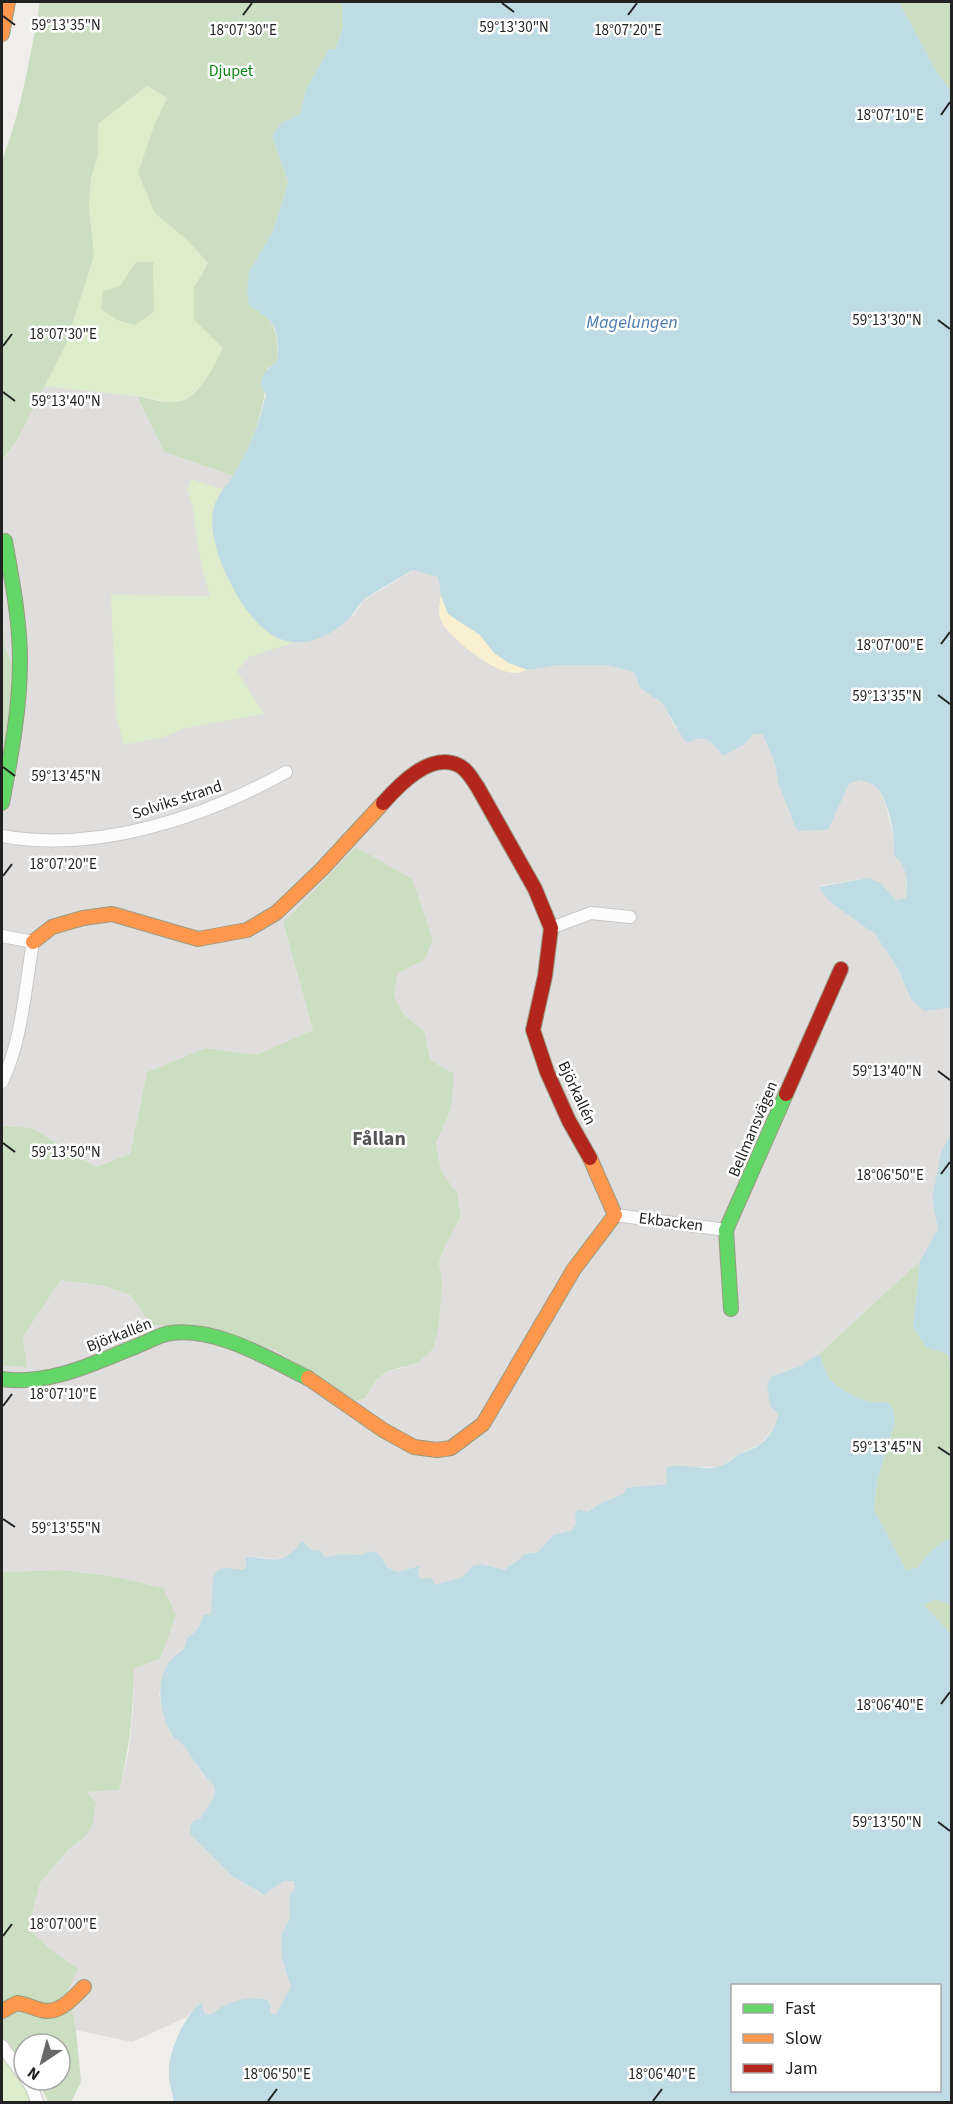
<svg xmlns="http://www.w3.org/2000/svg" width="953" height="2104" font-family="'Source Sans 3',sans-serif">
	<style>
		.residential { fill: #dfdedc }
		.grass { fill: #ddeccb }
		.forest { fill: #cbdec1 }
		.sand { fill: #f8f0d0 }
		.water { fill: #bfdbe3; fill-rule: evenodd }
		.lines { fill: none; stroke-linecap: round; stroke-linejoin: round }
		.street-casing { stroke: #c9c8c7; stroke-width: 14 }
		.fast-casing { stroke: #999a82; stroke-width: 16 }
		.slow-casing { stroke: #999a82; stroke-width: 16 }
		.jam-casing { stroke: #999a82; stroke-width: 16 }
		.street { stroke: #fdfcfc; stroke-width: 12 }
		.fast { stroke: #63d668; stroke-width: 14 }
		.slow { stroke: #ff974d; stroke-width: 14 }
		.jam { stroke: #b3261e; stroke-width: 14 }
		.ticks { fill: none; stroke: #222; stroke-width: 2 }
		.labels { text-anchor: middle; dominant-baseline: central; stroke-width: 5; stroke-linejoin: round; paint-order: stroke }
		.park-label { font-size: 16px; fill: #0c8416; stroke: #fff }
		.street-label { font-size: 16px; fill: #222; stroke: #fff }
		.water-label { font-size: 18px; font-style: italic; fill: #4a7aab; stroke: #fff }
		.quarter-label { font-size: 20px; font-weight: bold; fill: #555; stroke: #fff }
		.ticks-label { font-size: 15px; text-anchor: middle; fill: #222; stroke: #fff; stroke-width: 5; stroke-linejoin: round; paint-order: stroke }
	</style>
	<rect width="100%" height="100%" fill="#f0eeeb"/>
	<path class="residential" d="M43,386l94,10 27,56 70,24 -18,24 137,116 11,-16 50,-30 24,7 3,18 87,75 31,-5h47l28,7 6,16 22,15 14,25 32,11 15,17 21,-11 10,-11h8l13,29 3,19 37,47h13l21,-45 11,-4 17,7 8,15 10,42v12l7,6 4,10v26l-10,2 -17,-17 -12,-5 -48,8 56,48 22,33 6,15 43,25h5v131h-2l-17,61 6,30 -18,32 -101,93 -21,13 -26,9 -2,30 8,7v6l-4,9 -14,16 -19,9 -22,14h-39l-13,17 -40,4 -2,6 -26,10 -11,8 -13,2 1,11 -6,6 -17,4 -15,17 -14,2 -5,6 -7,3 -7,7 -24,-6 -9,2 -9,11 -29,8 -13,-5 -3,-6 2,-8 -23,6 -10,-5 -9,-14 -15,2 -21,-1 -17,3 -12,-6h-18l-10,7 -12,1 -23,-3 -3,10 -4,4 -31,16 1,9 -2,20h-7l-6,13 -5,7 -6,3 -3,11 -7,4 -12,18 -6,22 2,14 16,33 8,6 16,27 14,14 -1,10 -23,38 41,41 31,19 21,-14h9l2,6 -5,7 -1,7 1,17 -9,18 1,23 9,28 -15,27 -6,-1 -12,-15 -30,6 -15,10 -8,1 -5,-12 -13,14 -55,25 -56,-12 -8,-40 -18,-41 -22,-21 12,-45 29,-34 17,-13 -1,-44 34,-2 9,-35 5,-44 1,-44 29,-79 -47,-11 -53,-7 -61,2v-206l25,1 -4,-30 38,-57 43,6 26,9 21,30 37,2 87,23 81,51 9,-3 12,-19 11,-8 15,-3 36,-42 3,-44 -3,-20 6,-16 16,-30 -4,-23 -16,-22 -5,-28 15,-34 -20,-48 -7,-30 -21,-17 -9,-19 4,-22 26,-13 -4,-55 -8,-26 -129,45 30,106 -57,25 -50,-7 -59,24 -17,82 -34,13 -64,-39 -30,-2v-362l10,-100 -8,-20 -2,-46v-136l15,-22z"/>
	<path class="grass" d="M147,86l20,12 -12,25 32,117 21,23 -14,25 30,60 -20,36 -16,13 -12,6 -39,-7 -94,-10 23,-42 28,-88 -5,-49 2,-29 7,-22v-32z
		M191,479l33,11 -8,10 -4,23 12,49 49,65 20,6 -44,14 -12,14 27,43 -79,14 -21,9 -40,8 -8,-29 -5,-121 99,1c-6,-18 -10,-37 -13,-56 -3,-19 -2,-31 -10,-51z
		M2,2055l22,26 7,21h-29z"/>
	<path class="forest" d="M40,2h302l1,26 -8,21h-6l-23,40 -6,25 -20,10 -8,12 16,45 -3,13 -12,37 -24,41v33c28,18 28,24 29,56l-11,8c-2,42 -13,70 -33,107l-70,-24 -27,-56c11,2 25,7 37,6 24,0 40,-36 49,-54l-29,-28v-32l14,-25 -21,-23 -32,-27 -17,-40 17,-50 12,-25 -20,-12 -49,38v32l-7,22 -2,29 5,49 -28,88 -49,96 -15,21v-301c19,-47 29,-108 38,-158z
		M899,2h52v89l-15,-20z
		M136,262h17l1,50 -19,13 -18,-5 -16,-11 2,-18 17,-5z
		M2,598l2,46 8,20 -1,50 -9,50z
		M356,847l56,32 21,61 -9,20 -26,13 -4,22 9,19 21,17 7,30 23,13 -3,35 -15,34 5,28 16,22 4,23 -16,30 -6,16 3,20 -3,44 -6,23 -16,14 -29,8 -11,8 -12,19 -9,3 -81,-51 -87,-23 -37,-2 -21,-30 -26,-9 -43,-6 -38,57 4,30 -25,-1v-240l30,2 64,39 34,-13 17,-82 59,-24 50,7 57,-25 -30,-107z
		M920,1261l-7,66 13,20 21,7 4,12 1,172c-15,5 -26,18 -35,30l-11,2 -32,-60 3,-29 18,-59 -8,-20c-20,3 -42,-8 -56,-22 -5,-6 -8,-18 -12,-26z
		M63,1570l53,7 47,11 13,27 -16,44 -26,9c-1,43 -4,80 -15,122l-33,2 10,11 -3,19 -7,14 -17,13 -29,34 -12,45 22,21 28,20 -10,21 8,40 5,52 -10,20h-23l-10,-22h22v-36h-36v19l-20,-22h-2v-469z
		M935,1599l16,6v29l-28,-29z"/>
	<path class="sand" d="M441,595l7,19 32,21 14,18 15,10 19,7c-4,1 -10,3 -14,3 -19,0 -69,-37 -74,-55 -2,-7 0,-16 1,-23z"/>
	<path class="water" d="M342,2h557l37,69 15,20v916l-26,4 -13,-10 -15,-34 -22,-33 -46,-33 -10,-14 48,-9 12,4 17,18 10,-2c1,-17 3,-31 -12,-42 2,-16 -5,-56 -17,-68 -4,-4 -12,-6 -17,-8l-11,4 -21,46 -31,1 -19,-49 -3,-19 -13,-29h-8l-10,11 -21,11c-14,-16 -15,-22 -37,-13l-24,-40 -22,-15 -6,-16 -28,-7h-47l-31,5 -19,-7 -15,-10 -14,-18 -32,-21 -7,-19 -3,-18 -25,-7c-15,9 -32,18 -47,28 -9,7 -13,19 -24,27 -54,40 -89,4 -113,-45 -11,-22 -23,-55 -13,-79 4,-9 13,-18 18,-27 15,-25 26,-51 32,-80 -12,-14 1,-25 12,-33 0,-33 -1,-38 -29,-56l-2,-14 2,-19 24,-41 12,-37 3,-13 -16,-45 8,-12 20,-10 6,-25 23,-40h6l8,-21z
		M949,1137l3,1 -1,228 -4,-12 -21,-7 -13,-20 7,-66 18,-32 -6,-30 9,-46z
		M819,1354c4,8 7,20 12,26 14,14 36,25 56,22l6,7 2,13 -18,59 -3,29 32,60 11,-2c9,-12 20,-25 34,-30v67l-16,-6 -11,6 27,29v468h-777c-2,-10 -6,-22 -5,-32 0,-20 16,-55 32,-67l4,12c10,-1 14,-7 22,-11 12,-5 28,-7 40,-4l4,6 -1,7 6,1 15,-27 -9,-28 -1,-23 9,-18 -1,-17 1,-7 5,-7 -2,-6h-9l-20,14 -32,-19 -41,-41 -1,-7 4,-8 6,-1 14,-22 1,-10c-12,-11 -19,-23 -28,-37 -4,-7 -12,-10 -16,-17 -15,-27 -17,-67 13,-84l3,-11c10,-5 13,-14 17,-23h7l2,-38 6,-8 9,-1 15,2 4,-4 -2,-7c6,-4 7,-2 14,-1 22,4 30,0 43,-17l11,10 7,-1 5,7 17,-3 21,1 5,-4 10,2 9,14 10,5 23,-6 -2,8 3,5 11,-1 2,7 29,-8 9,-11 9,-2 24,6c6,-7 14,-9 19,-16l14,-2 15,-17 17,-4 6,-6 -1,-11 4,-4 9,2 11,-8 25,-10 2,-6 41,-4 -1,-16c12,-6 35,3 51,-1 7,-1 15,-8 21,-12 6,-4 15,-5 21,-10 10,-7 19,-21 19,-32l-8,-7 -3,-23 5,-7 26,-9zM732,1986h208v104h-208z"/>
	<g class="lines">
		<defs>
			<path id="street" d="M2,836c94,17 202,-18 284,-64
				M551,928l40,-15 39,4
				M2,936l31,6c-8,46 -11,99 -31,140
				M615,1215l111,15
				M2,2046l22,30
				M27,2080l6,10 4,12"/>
			<path id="fast" d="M2,803c9,-47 18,-95 18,-142 0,-41 -8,-81 -15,-120
				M731,1309l-5,-79 60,-136
				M2,1379c47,7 92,-16 135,-33 11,-4 23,-12 34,-13 46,-6 98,26 137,45"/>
			<path id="slow" d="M2,34l6,-32
				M33,942l19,-15 31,-9 29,-4 86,25 49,-9 29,-17 46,-44 61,-66
				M308,1378l75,52 31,17 23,3 14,-2 32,-24 91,-155 41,-54 -25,-57
				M2,2011l15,-8c9,1 16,5 24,7 18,5 32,-12 43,-23"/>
			<path id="jam" d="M383,803c16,-18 47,-51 75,-38 9,4 14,14 19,21l58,103 16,39 -6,48 -12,54 14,42 22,49 21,37
				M786,1094l55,-125"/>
		</defs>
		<use href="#street" class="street-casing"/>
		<use href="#fast" class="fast-casing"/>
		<use href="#slow" class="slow-casing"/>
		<use href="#jam" class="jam-casing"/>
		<use href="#street" class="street"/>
		<use href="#fast" class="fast"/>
		<use href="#slow" class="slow"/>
		<use href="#jam" class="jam"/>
	</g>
	<path class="ticks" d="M502,3l12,9M243,15l9,-12M628,15l9,-12M3,16l12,9M941,115l9,-13M938,320l12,9M3,346l9,-12M3,392l12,9M941,644l9,-12M938,695l12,9M3,767l12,9M3,876l9,-12M938,1071l12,9M3,1143l12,9M941,1174l9,-12M3,1406l9,-12M938,1447l12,8M3,1519l12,8M941,1704l9,-12M938,1822l12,9M3,1936l9,-12M268,2101l9,-12M653,2101l9,-12"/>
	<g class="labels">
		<g class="park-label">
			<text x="231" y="71">Djupet</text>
		</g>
		<g class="street-label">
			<text transform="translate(177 800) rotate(-18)">Solviks strand</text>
			<text transform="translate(577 1093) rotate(65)">Björkallén</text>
			<text transform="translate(753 1129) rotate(-67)">Bellmansvägen</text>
			<text transform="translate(671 1222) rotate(7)">Ekbacken</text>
			<text transform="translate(119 1335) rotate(-21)">Björkallén</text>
		</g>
		<g class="water-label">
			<text x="632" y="322">Magelungen</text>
		</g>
		<g class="quarter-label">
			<text x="379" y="1139">Fållan</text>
		</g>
	</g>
	<g class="ticks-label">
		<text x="66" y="30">59°13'35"N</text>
		<text x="514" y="32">59°13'30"N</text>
		<text x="243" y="35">18°07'30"E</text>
		<text x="628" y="35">18°07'20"E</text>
		<text x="890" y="120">18°07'10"E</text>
		<text x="887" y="325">59°13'30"N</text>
		<text x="63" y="339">18°07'30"E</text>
		<text x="66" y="406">59°13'40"N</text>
		<text x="890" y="650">18°07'00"E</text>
		<text x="887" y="701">59°13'35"N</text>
		<text x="66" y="781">59°13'45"N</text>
		<text x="63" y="869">18°07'20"E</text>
		<text x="887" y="1076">59°13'40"N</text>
		<text x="66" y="1157">59°13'50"N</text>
		<text x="890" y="1180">18°06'50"E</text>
		<text x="63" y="1399">18°07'10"E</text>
		<text x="887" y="1452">59°13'45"N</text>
		<text x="66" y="1533">59°13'55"N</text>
		<text x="890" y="1710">18°06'40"E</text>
		<text x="887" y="1827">59°13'50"N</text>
		<text x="63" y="1929">18°07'00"E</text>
		<text x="277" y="2079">18°06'50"E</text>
		<text x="662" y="2079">18°06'40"E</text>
	</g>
	<rect width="953" height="2104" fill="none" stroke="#222222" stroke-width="6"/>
	<rect x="731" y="1984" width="210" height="108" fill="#ffffff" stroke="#a7a7a7" stroke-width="1.5"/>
	<rect x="743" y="2004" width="30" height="9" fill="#63d668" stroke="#a7a7a7" stroke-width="1.5"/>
	<text x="785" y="2014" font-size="18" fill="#222222">Fast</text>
	<rect x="743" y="2034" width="30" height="9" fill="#ff974d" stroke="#a7a7a7" stroke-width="1.5"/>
	<text x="785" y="2044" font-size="18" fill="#222222">Slow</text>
	<rect x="743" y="2064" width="30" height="9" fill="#b3261e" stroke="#a7a7a7" stroke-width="1.5"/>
	<text x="785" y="2074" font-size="18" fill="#222222">Jam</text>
	<g transform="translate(42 2062) rotate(216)"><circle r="28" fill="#ffffff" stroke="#a7a7a7" stroke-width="1.5"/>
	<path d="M0-4.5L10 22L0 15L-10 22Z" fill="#6a6968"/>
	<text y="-9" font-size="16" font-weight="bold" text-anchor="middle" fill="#222222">N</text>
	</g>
</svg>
